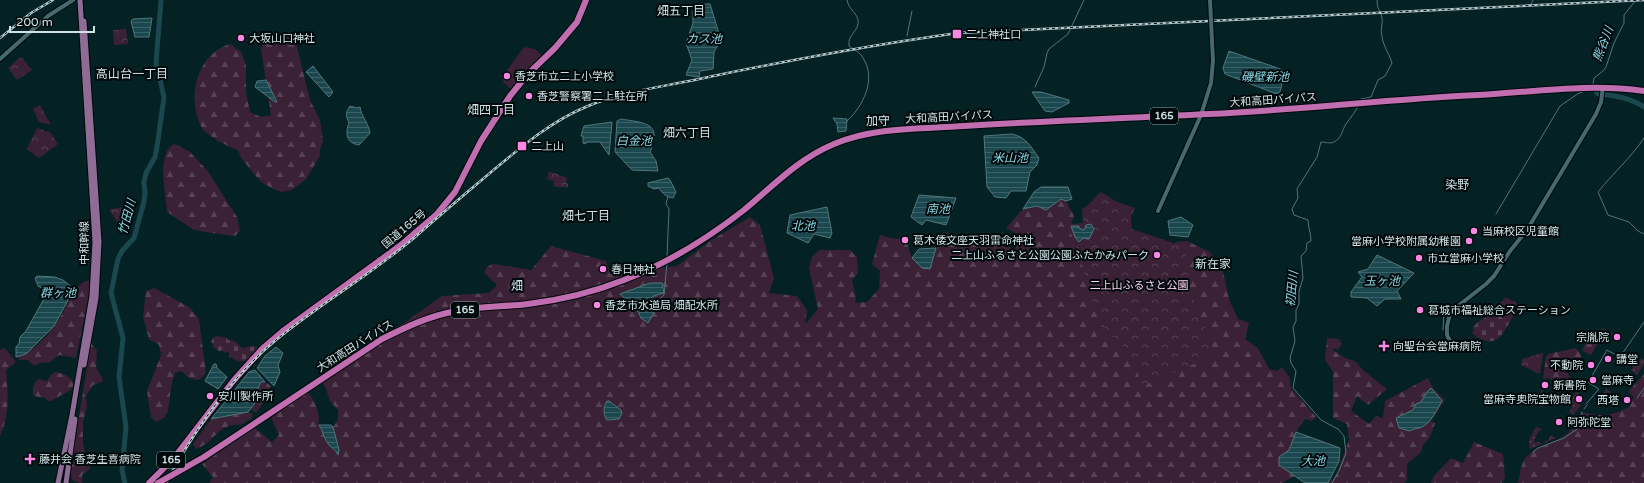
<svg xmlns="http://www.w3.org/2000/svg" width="1644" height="483" font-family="'Varela Round','Noto Sans JP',sans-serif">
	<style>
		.grass { fill: url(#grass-dots) }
		.forest { fill: url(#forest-firs); fill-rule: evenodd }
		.cemetery { fill: url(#cemetery-stones) }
		.park { fill: url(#park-crowns) }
		.pitch { fill: #3a2135 }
		.water { fill: url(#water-rules); stroke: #50767c }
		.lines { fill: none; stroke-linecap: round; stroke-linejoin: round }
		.stream { stroke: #50767c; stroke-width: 1 }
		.river { stroke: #1a484e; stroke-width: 5 }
		.minor-casing { stroke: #00090c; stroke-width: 6 }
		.major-casing { stroke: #00090c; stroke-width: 7 }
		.highway-casing { stroke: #00090c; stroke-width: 8 }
		.minor { stroke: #446a6f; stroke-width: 4 }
		.major { stroke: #8f6c96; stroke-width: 5 }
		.highway { stroke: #c16eb0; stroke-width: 6 }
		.rail-casing { stroke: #b4c9cc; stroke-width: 2.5 }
		.rail { stroke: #00090b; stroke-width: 1; stroke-dasharray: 3; stroke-linecap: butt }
		.minor-bridge-casing { stroke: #00090c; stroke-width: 6; stroke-linecap: butt }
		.highway-bridge-casing { stroke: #00090c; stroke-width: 8; stroke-linecap: butt }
		.minor-bridge { stroke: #446a6f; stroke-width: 4 }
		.highway-bridge { stroke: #c16eb0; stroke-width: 6 }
		.poi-dot { fill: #fb87e5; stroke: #00090b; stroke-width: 1.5 }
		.labels { text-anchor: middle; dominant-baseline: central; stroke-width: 4; stroke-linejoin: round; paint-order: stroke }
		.shield { fill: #00090b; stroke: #91a2a4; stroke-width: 1 }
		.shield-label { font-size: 10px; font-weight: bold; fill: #cfe3e6 }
		.poi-label { font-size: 11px; fill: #cfe3e6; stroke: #00090b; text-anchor: start }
		.street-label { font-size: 11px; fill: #cfe3e6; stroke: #00090b }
		.park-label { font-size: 11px; fill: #fed3f4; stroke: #00090b }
		.neighbourhood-label { font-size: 12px; fill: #cfe3e6; stroke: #00090b }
		.water-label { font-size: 12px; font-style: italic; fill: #87d8e3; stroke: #00090b }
	</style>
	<defs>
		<pattern id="grass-dots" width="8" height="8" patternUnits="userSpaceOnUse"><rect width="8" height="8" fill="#3a2135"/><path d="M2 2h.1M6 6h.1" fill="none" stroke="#554152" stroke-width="1.8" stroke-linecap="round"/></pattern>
		<pattern id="forest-firs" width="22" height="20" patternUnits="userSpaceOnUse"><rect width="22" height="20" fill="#3a2135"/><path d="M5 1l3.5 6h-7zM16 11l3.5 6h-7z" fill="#554152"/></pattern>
		<pattern id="cemetery-stones" width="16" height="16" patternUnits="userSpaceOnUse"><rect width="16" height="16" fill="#3a2135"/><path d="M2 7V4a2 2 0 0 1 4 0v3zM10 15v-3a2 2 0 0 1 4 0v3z" fill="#554152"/></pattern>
		<pattern id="park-crowns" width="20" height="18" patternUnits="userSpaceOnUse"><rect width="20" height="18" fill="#3a2135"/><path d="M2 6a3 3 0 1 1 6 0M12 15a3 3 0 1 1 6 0" fill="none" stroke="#554152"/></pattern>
		<pattern id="water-rules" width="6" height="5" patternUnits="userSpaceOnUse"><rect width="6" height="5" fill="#1a484e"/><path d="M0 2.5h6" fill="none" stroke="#3a6268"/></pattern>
	</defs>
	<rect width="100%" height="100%" fill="#042124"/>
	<path class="grass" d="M1641,358l3,2v4l-7,11 -6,-5 2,-3 -1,-1 2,-4 4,2z
		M1607,389l5,4v4l-6,7 -10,-8 3,-3 3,1z
		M1576,392l3,1 -4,7 6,5 -8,10 -4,-3 3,-5 -4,-5z
		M1536,427l6,2 -4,3 -4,8 1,3 3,-1 5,1 6,-4 2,-4 5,3 -26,11 -1,-9z"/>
	<path class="forest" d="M283,34l12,5 15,61 10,20 3,22 -3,7v7l-14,23 -14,11 -10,2 -9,-3 -13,-8 -19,-23 -3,-8c-8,-2 -32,-15 -36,-22 -16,-28 -6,-74 28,-84l11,8 5,13v27l4,20 11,5 10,-2 -10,-66 5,-12z
		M174,144l15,7 18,19 30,47 3,14 -5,5 -23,-3 -18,-3 -27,-18c-1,-17 -11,-59 7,-68z
		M1061,199l5,2 8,15 -3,10 90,37 15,-21 11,-1 23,11 13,19 6,28 9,20 11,4 -4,16 13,9 11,21 8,2 5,-4 8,11 1,10 25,29 -4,4 -7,-2 -9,13 -7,18 -10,7v8l16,11 -13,7h-1073l4,-6 -11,-13 53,-36 17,14 7,-7 -8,-17 36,-26c8,8 14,21 11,32 4,6 6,14 11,20 3,4 6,5 8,10l2,-4 -6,-23 5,-7v-10l-8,-9 -5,-15 -3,-4 66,-44 16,-15 38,-27 47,-3 8,-8 -13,-12 3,-6 6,-3 38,6 20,-24 55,15 4,13 67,-8 33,-25 40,-24 10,8 14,53 -5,15 28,3 10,14 -2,14 13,-15 -9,-41 3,-11 7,-7h31l7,7 1,16 -6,7 4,18 -1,5 12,-1 12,-13 1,-18 -8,-7 8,-29 10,3 16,2 6,18 18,11 6,-21 7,-16 24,6 21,-5 13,12 15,4v-15l-10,-6c15,-14 16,-29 40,-18zM620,294l33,2 1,6 -13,16 -3,-7z
		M85,281h4l2,4 -15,73 -17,-3 -9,7 -10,1 -6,3 -6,-6h-9l-1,-3c18,-7 34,-26 44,-43 7,-13 10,-25 23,-33z
		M154,288l35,19 10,12 7,54 -7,7 -10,-2 -8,-7 -6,2 -4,14 -3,24 -4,7 -8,4 -5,-5 -4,-26 14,-36 -2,-10 -10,-6 -6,-22 3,-26z
		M1603,328l10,5 -2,3 -5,1 -6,-3 -5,6 2,5 -6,10 -7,-3 -2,-2 9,-16 5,2z
		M1327,338l12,1 3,5 -4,6 -4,-2 -1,2 12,8 10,3 9,10 23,18 -19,16 -11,-9 -6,15 18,13 7,-8 7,2 2,-17 43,-23 5,10 12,12 -14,21 4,2 -5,14 -7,8 -2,7 -14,12v16l-3,3h-75l7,-8 13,-35 -2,-16 -14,-6v-46l-8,-12z
		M91,343l6,8 -1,16 7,13 -1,2 -9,3 -7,11 1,11 -4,15v20l4,22 4,4 -9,7 1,6 -1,2h-3l-7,-3 -2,-9z
		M5,348l11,14 -10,8c2,23 4,45 -6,66v-86z
		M1576,348l6,8 -2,4h-4l-2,3 -9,-4 -5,8 8,6 3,6 3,4 -3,5 -6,-1 -5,2 -11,-11 -6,1 3,-22 2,-3z
		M55,372c9,2 16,4 19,12l-3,6 -20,11h-3l-3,-3 -11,-2c-3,-5 0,-14 5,-17l8,2 4,-6z
		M1644,374v109h-126c2,-6 2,-15 5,-21 9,-18 32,-17 46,-30 7,-6 7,-14 13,-20 19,5 29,4 47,-5l5,-10 -6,-5z
		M261,382h4l6,4 -9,19 -6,8 -5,-4 6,-10v-9z
		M1541,390l8,5h2l3,3 -2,3 -3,-1 -7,7 -5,-4z
		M248,412l5,2 -1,4 -11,7c-24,-2 -26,18 -45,24l-3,-5 18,-25z
		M1474,442l29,12 2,23 -3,6h-71l3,-7 17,-18 12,5z"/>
	<path class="cemetery" d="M1506,297l12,7 -5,9h2c-5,8 -9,16 -14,23 -8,10 -22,4 -29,-3l2,-4 -2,-1 6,-6 10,-6 -5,-5 10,-8 5,3z
		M218,336l9,2 1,2 7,1 7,7 13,-2 4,4 -14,11h-6v1l-10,-5 1,-2 -3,-4 -2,2 -4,-3 -1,2 -7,-5v-3l-2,-2 3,-5z"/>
	<path class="park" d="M126,29l2,15 -14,1 -1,-15z
		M20,57l2,1 10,12 -15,10 -9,-12z
		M40,105l11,20 -12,-3 -6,-13z
		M37,128l14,5 7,11 -19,14 -12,-9z
		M549,171l18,7 -1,5 2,1v4l-15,-2 1,-5 -7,-2z
		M1101,192l16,10 18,6 -4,9 1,12 53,18 4,40 20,52 1,18 -67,29 -15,-34 -30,-32 -23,-79 -4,-7 -1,-10 13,-1 -1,-14c8,-3 12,-12 19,-17z
		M127,207l-6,17 -2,1 -9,-14v-2z
		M1542,353l1,1 -3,20 -19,-9 1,-6z"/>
	<path class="pitch" d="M524,47l11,2 7,6 -31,34 -7,-6 -2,-6z"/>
	<path class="water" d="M703,4h7l11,36 -7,12 -1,17 -13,2 -1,6 -13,-2 6,-15 -6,-17 7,-20v-12z
		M152,18l-3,19h-14l-4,-16 2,-2z
		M1229,51l54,19 1,7 -5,18 -54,-21 -2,-6z
		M313,66l20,26 -4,5 -23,-25z
		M266,80l11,22h-2l-20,-15 2,-6z
		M1032,92h9l28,8v3l-17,9 -7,-1z
		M350,106l7,2 3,-1c1,9 9,17 10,26l-11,12c-13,-2 -14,-12 -10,-22 -3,-7 -4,-10 1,-17z
		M833,118l14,1 -1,12 -8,1 -1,-8z
		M621,119c23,4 42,3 29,33l6,9 2,10 -26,-1 -17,-18 2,-31z
		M612,122l-3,33 -9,-13h-13l-2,2 -2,-1v-7h-2l3,-10z
		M1012,134c14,3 19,13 27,24l-2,7 -7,7 -4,19h-15l-5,7 -11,-1 -8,-10 -3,-51z
		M668,178l2,2 6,12 -3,6c-7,-1 -10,-4 -14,-10l-5,1 -6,-3v-3z
		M1041,187h27l4,12 -6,2 -5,-2 -15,11 -9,-4 -14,3 11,-17z
		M919,195l37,3 -10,27 -20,-5 -4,5 -11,-8z
		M827,207l5,26 -2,5 -16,-4 -6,9 -21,-10 3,-18z
		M1181,217l12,8 -5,12 -18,-2 -2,-14z
		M1091,224l3,5 -5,10 -6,-1 -4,4 -4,-5 -4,-11h8v2l4,2 2,-1 1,-4z
		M936,248l-6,21 -8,-1 -10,-10 7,-9z
		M1377,255l37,18 -17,18 4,8h-16l-8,7 -10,-8 -16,-1v-5l11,-15 -4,-5 10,-3z
		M37,276l18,1 8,3 11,9 -20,37 -28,28 -10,3v-10l3,-3 1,-7 6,-6 19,-34v-7l-7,-4 -3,-8z
		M650,283h12l2,10 -11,3 1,6 5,2 -11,19 -7,-5 -3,-7 -18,-17z
		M276,347l7,6 -5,12 2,7 -6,14 -17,-18 8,-12z
		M214,364h2l1,4 10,9 -9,12 -13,-8z
		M255,370l10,12h-4c-4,6 -3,10 -4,16 -1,5 -6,10 -9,14l-37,7 38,-47z
		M1431,388l11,13c-5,8 -11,22 -20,26 -4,2 -8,1 -12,4l-11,-3 -3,-10 17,-8 3,-6 5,-2 6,-10z
		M607,401h2l12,9 1,3 -3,6 -12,1c-4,-5 -4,-13 0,-19z
		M319,425h12l2,2 6,23 -1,5c-3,-6 -5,-6 -9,-10 -5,-6 -6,-14 -10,-20z
		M1296,432l44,16 -1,13 -11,22h-23l-26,-18v-8l10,-7z"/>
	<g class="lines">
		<path class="stream" d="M1531,5l2,-5
			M907,36l5,-25
			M1593,84l1,-6 9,-7 3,-4 8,-24 10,-20v-8l12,-15
			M1035,87l9,-20 3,-14 2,-4 19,-15 16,-34
			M1361,99l10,-2 7,-17 7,-4 7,-13c-3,-10 -9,-17 -10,-27 -2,-6 1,-12 0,-18 -1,-8 -5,-7 -5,-18
			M846,122c17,-15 31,-43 17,-64 -3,-6 -9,-8 -14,-12 -2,-12 11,-15 9,-26 -1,-7 -9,-10 -11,-20
			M1644,138c-13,20 -31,35 -46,54l10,23 21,7 9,9 6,3
			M1496,214l64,-108 19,-13 6,-2
			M667,258l2,-49 -3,-5 2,-8
			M655,303l9,-8 3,-32
			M1443,330l1,-19
			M1637,398l7,-10
			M1586,404l13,-15 -10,-6v-2l18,-31 13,7 24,-35
			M1584,409l3,-4
			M1533,452l5,-4 26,-10 16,-11 2,-15
			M1332,483l7,-12 7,-18 -2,-17 -6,-7 -17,-9 -28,-32 3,-17 -5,-8 -1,-5 5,-17 -2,-14 3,-6v-11l3,-6v-13l4,-13 -2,-22 5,-5 1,-8 4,-2c0,-8 -3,-14 -3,-21l-14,-5 -2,-6 6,-11 -1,-9 20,-32 4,-15c4,0 9,2 13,0 8,-4 8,-12 12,-18 4,-6 8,-10 11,-16"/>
		<path class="river" d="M1594,88l4,6c15,1 34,5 46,13
			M125,483l-3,-13 4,-43 -7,-50 4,-39 -12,-45 7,-34 4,-8 12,-13 10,-36 1,-9 -1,-11 2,-9 9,-16 2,-10 7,-50 -8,-34 5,-63"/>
		<defs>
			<path id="minor" d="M0,59l48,-43 25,-16
				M1158,211l43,-96 10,-32 2,-22
				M1450,341l-3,-6v-9l3,-12 8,-8 28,-22 8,-8 16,-25 17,-21 69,-116 5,-12 2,-15"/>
			<path id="major" d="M84,365l12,-67 3,-56 -15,-221
				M58,483l14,-68 20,-119 3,-54 -15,-242
				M66,483l9,-64"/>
			<path id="highway" d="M204,457l178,-118c24,-12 47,-23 74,-28 23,-5 48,-4 72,-7 32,-4 66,-12 96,-24 44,-17 83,-41 120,-70 29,-24 54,-51 90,-66 40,-17 87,-15 130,-18 82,-5 163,-8 245,-12 90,-4 180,-15 270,-19 55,-3 110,-12 165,-4
				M149,483l25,-25 60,-78 29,-32 20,-17 118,-86 36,-31 18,-22 26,-51 29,-45 17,-21 28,-27 22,-26 9,-22"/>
		</defs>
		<use href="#minor" class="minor-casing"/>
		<use href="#major" class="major-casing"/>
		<use href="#highway" class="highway-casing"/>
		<use href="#minor" class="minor"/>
		<use href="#major" class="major"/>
		<use href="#highway" class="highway"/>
		<defs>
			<path id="rail" d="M0,38l31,-25 22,-13
				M166,483c28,-52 64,-105 110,-143 44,-36 94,-65 138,-102 25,-22 51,-44 76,-65 31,-26 61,-52 98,-67 36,-15 74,-19 111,-27 86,-18 172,-34 259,-46l686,-33"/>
		</defs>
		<use href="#rail" class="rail-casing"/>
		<use href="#rail" class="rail"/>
		<defs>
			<path id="minor-bridge" d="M1210,0l3,61"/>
			<path id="highway-bridge" d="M158,483l46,-26"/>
		</defs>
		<use href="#minor-bridge" class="minor-bridge-casing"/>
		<use href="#highway-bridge" class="highway-bridge-casing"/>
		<use href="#minor-bridge" class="minor-bridge"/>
		<use href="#highway-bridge" class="highway-bridge"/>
	</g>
	<g class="poi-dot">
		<rect x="952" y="29" width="10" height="10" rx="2"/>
		<circle cx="241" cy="38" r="4"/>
		<circle cx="507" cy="76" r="4"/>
		<circle cx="529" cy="96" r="4"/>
		<rect x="517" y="141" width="10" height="10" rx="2"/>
		<circle cx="1474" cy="231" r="4"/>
		<circle cx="905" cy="240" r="4"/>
		<circle cx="1469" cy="241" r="4"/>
		<circle cx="1157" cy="255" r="4"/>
		<circle cx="1419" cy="258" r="4"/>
		<circle cx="603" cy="269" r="4"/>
		<circle cx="597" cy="305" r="4"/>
		<circle cx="1420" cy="310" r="4"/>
		<circle cx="1617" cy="337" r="4"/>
		<path d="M1382 340h4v4h4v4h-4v4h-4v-4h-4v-4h4z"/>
		<circle cx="1608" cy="359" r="4"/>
		<circle cx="1591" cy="365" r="4"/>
		<circle cx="1593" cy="380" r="4"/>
		<circle cx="1545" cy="385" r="4"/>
		<circle cx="210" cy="396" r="4"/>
		<circle cx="1579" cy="399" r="4"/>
		<circle cx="1627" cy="400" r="4"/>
		<circle cx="1559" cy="422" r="4"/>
		<path d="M28 453h4v4h4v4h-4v4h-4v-4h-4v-4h4z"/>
	</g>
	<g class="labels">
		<g class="shield">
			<rect x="1150" y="108" width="28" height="16" rx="3"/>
			<rect x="451" y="302" width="28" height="16" rx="3"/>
			<rect x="157" y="452" width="28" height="16" rx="3"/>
		</g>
		<g class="shield-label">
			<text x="1164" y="116">165</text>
			<text x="465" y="310">165</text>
			<text x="171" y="460">165</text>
		</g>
		<g class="poi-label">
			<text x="966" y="34">二上神社口</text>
			<text x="249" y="38">大坂山口神社</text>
			<text x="515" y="76">香芝市立二上小学校</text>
			<text x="537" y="96">香芝警察署二上駐在所</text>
			<text x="531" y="146">二上山</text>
			<text x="1482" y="231">当麻校区児童館</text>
			<text x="913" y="240">葛木倭文座天羽雷命神社</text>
			<text x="1461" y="241" text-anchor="end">當麻小学校附属幼稚園</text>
			<text x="1149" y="255" text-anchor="end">二上山ふるさと公園公園ふたかみパーク</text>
			<text x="1427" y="258">市立當麻小学校</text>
			<text x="611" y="269">春日神社</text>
			<text x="605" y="305">香芝市水道局 畑配水所</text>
			<text x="1428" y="310">葛城市福祉総合ステーション</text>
			<text x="1609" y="337" text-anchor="end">宗胤院</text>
			<text x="1393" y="346">向聖台会當麻病院</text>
			<text x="1616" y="359">講堂</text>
			<text x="1583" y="365" text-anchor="end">不動院</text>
			<text x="1601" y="380">當麻寺</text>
			<text x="1553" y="385">新書院</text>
			<text x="218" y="396">安川製作所</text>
			<text x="1571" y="399" text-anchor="end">當麻寺奥院宝物館</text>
			<text x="1619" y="400" text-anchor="end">西塔</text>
			<text x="1567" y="422">阿弥陀堂</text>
			<text x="39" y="459">藤井会 香芝生喜病院</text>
		</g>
		<g class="street-label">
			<text transform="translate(1273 100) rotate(-4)">大和高田バイパス</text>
			<text transform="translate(949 117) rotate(-3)">大和高田バイパス</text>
			<text transform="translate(404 229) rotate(-40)">国道165号</text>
			<text transform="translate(84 243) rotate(-90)">中和幹線</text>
			<text transform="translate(355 346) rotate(-32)">大和高田バイパス</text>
		</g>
		<g class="park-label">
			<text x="1139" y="285">二上山ふるさと公園</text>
		</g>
		<g class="neighbourhood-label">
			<text x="681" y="11">畑五丁目</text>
			<text x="132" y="74">高山台一丁目</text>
			<text x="491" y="110">畑四丁目</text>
			<text x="878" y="121">加守</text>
			<text x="687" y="133">畑六丁目</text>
			<text x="1457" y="185">染野</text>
			<text x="586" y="216">畑七丁目</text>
			<text x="1213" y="264">新在家</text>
			<text x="517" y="286">畑</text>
		</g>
		<g class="water-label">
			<text x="704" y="39">カス池</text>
			<text transform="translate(1603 44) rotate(-69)">熊谷川</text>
			<text x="1265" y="77">磯壁新池</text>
			<text x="634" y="141">白金池</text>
			<text x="1010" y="158">米山池</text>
			<text x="938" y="209">南池</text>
			<text transform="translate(127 217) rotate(-74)">竹田川</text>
			<text x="803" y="226">北池</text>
			<text x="1382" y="281">玉ヶ池</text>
			<text transform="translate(1292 289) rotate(-84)">初田川</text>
			<text x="58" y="293">群ヶ池</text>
			<text x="1313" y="461">大池</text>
		</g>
	</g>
	<path d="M10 26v6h84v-6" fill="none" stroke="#cfe3e6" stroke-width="2"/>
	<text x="16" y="26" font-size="12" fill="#cfe3e6" stroke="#00090b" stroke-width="3" paint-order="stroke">200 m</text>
</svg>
